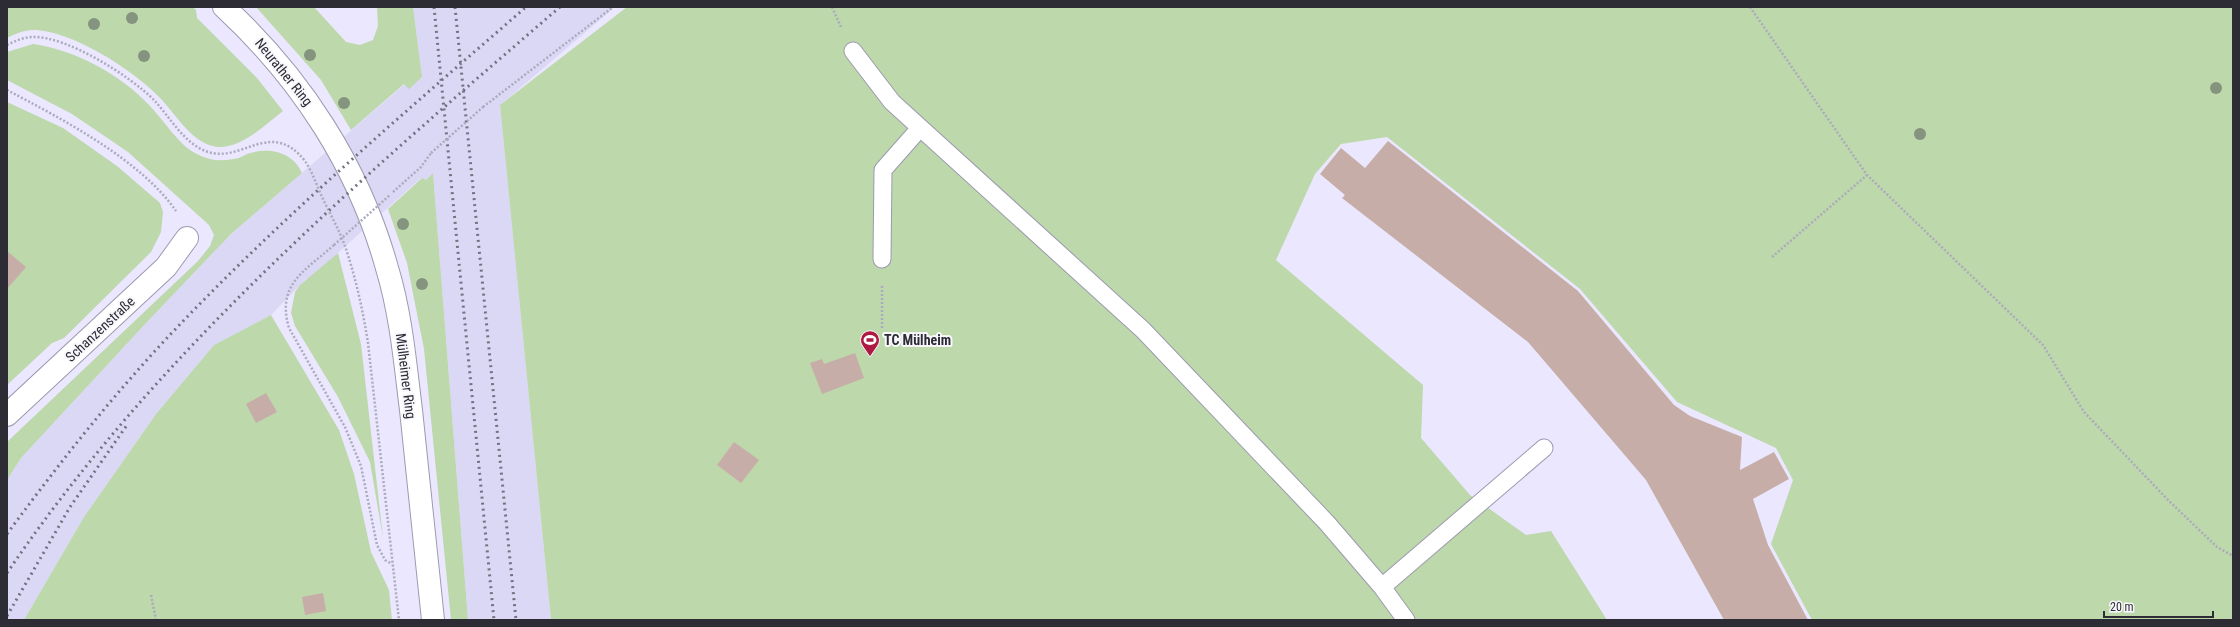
<svg xmlns="http://www.w3.org/2000/svg" width="2240" height="627" font-family="'Roboto Condensed',sans-serif">
	<style>
		.built { fill: #dbd8f6 }
		.green { fill: #bdd8aa }
		.building { fill: #c7ada7 }
		.lines { fill: none; stroke-linecap: round; stroke-linejoin: round }
		.service-casing { stroke: #9c9aaf; stroke-width: 19 }
		.minor-casing { stroke: #9c9aaf; stroke-width: 24 }
		.tertiary-casing { stroke: #9c9aaf; stroke-width: 24 }
		.path { stroke: #acaabd; stroke-width: 2.5; stroke-dasharray: 2 2; stroke-linecap: butt }
		.service { stroke: #fff; stroke-width: 17 }
		.minor { stroke: #fff; stroke-width: 22 }
		.tertiary { stroke: #fff; stroke-width: 22 }
		.rail { stroke: #747281; stroke-width: 3; stroke-dasharray: 2 4; stroke-linecap: butt }
		.path-bridge { stroke: #acaabd; stroke-width: 2.5; stroke-dasharray: 2 2; stroke-linecap: butt }
		.tree { fill: #85947f }
		.labels { text-anchor: middle; dominant-baseline: central; stroke-width: 4; stroke-linejoin: round; paint-order: stroke }
		.street-label { font-size: 14px; fill: #2d2c35; stroke: #f8f7fc }
		.poi-label { font-size: 14px; font-weight: bold; fill: #2d2c35; stroke: #f8f7fc; text-anchor: start }
	</style>
	<rect width="100%" height="100%" fill="#eae7ff"/>
	<path class="built" d="M413,7h202l-115,98 51,515h-83l-35,-447 -7,7 -5,-2 -111,100 -4,1 -35,36 -57,30 -58,69 -72,103 -60,103h-17v-140l14,-22 126,-136 84,-88 174,-150 17,-6z"/>
	<path class="green" d="M7,7h186l3,3 1,8 60,60 26,33c-17,13 -40,36 -63,36 -28,-1 -44,-34 -62,-51 -25,-26 -87,-66 -125,-66 -9,0 -18,4 -26,8z
		M256,7h58l32,35 14,3 13,-5 5,-14 -1,-19h36l9,70 -13,12 -5,-5 -53,46 -30,-50z
		M627,7h1606v613h-421l-41,-76 22,-64 -17,-32 -99,-46 -97,-113 -193,-152 -46,7 -26,30 -39,86 147,125 -2,53 49,57 56,40 25,-4 56,89h-1056l-51,-515z
		M33,44c42,6 87,30 116,61 15,15 28,38 46,48 12,7 25,9 38,6 5,0 10,-3 14,-5 21,-7 45,-3 55,19l-71,61 -84,88 -126,136 -14,22v-38l191,-181 12,-15 4,-11 -5,-10 -81,-73 -56,-38 -65,-34v-28z
		M7,102l56,26 54,38 43,37 3,9 -2,20 -10,20 -87,86 -12,5 -45,42z
		M433,173l35,447h-17l-27,-271 -17,-86 -19,-54 34,-31 4,2z
		M338,253l23,91 22,194 -13,-76 -32,-65 -43,-71 -4,-13 4,-21 5,-7z
		M271,315l68,115 15,44 17,78 18,38 3,30h-368l60,-103 72,-103 58,-69z"/>
	<path class="building" d="M1388,141l190,150 96,114 16,11 52,21 -2,33 34,-18 15,27 -36,20 15,46 40,75h-84l-78,-140 -118,-138 -186,-144 3,-3 -25,-21 21,-26 24,20z
		M7,251l19,16 -19,22z
		M855,353l9,25 -42,16 -12,-31 12,-4 2,5z
		M266,393l11,19 -21,11 -10,-19z
		M734,442l25,18 -18,23 -24,-18z
		M323,593l3,18 -21,4 -3,-18z"/>
	<g class="lines">
		<defs>
			<path id="service" d="M853,51l39,51 251,228 184,193 55,64 24,33
				M882,259l1,-89 37,-42
				M1382,587l162,-139"/>
			<path id="minor" d="M7,415l159,-148 21,-29"/>
			<path id="tertiary" d="M224,7c77,71 135,160 163,261 14,46 18,94 24,142 8,70 14,140 22,210"/>
		</defs>
		<use href="#service" class="service-casing"/>
		<use href="#minor" class="minor-casing"/>
		<use href="#tertiary" class="tertiary-casing"/>
		<path class="path" d="M832,7l9,20
			M1750,7l117,168 176,170 41,67 85,89 48,46 16,9
			M7,45c8,-4 17,-8 26,-8 34,-1 97,39 121,63 16,17 30,44 54,52 35,11 63,-34 97,9 7,10 12,25 17,36 8,17 18,34 24,52 10,30 17,62 22,94l31,277
			M7,90c55,29 134,70 169,121
			M483,107l130,-100
			M393,192l28,-25 10,-14
			M334,245c-29,26 -58,39 -45,83l56,99 16,39 16,79 8,15 7,4
			M1772,257l95,-82
			M882,328v-43
			M151,595l5,25"/>
		<use href="#service" class="service"/>
		<use href="#minor" class="minor"/>
		<use href="#tertiary" class="tertiary"/>
		<path class="rail" d="M434,7l60,613
			M455,7l61,613
			M7,534c50,-68 102,-134 160,-196 112,-119 236,-224 359,-331
			M7,573c150,-221 352,-393 553,-566
			M7,616l63,-109 57,-82"/>
		<path class="path-bridge" d="M431,153l52,-46
			M334,245l56,-50"/>
	</g>
	<g class="tree">
		<circle cx="132" cy="18" r="6"/>
		<circle cx="94" cy="24" r="6"/>
		<circle cx="310" cy="55" r="6"/>
		<circle cx="144" cy="56" r="6"/>
		<circle cx="2216" cy="88" r="6"/>
		<circle cx="344" cy="103" r="6"/>
		<circle cx="1920" cy="134" r="6"/>
		<circle cx="403" cy="224" r="6"/>
		<circle cx="422" cy="284" r="6"/>
	</g>
	<defs>
		<symbol id="stadium-pin" viewBox="-11 -11 22 30"><path d="M0 17L-7.5 6A9.5 9.5 0 1 1 7.5 6Z" fill="#ae1a42" stroke="#f8f7fc"/><path d="M0-5a6.5 5 0 1 0 0 10a6.5 5 0 1 0 0-10ZM-3.5-1.8h7v3.6h-7Z" fill="#fff"/></symbol>
	</defs>
	<g fill-rule="evenodd">
		<use href="#stadium-pin" x="859" y="329" width="22" height="30"/>
	</g>
	<g class="labels">
		<g class="street-label">
			<text transform="translate(284 72) rotate(51)">Neurather Ring</text>
			<text transform="translate(100 329) rotate(-43)">Schanzenstraße</text>
			<text transform="translate(406 376) rotate(83)">Mülheimer Ring</text>
		</g>
		<g class="poi-label">
			<text x="884" y="340">TC Mülheim</text>
		</g>
	</g>
	<rect width="2240" height="627" fill="none" stroke="#2d2c35" stroke-width="16"/>
	<path d="M2104 611v6h109v-6" fill="none" stroke="#2d2c35" stroke-width="2"/>
	<text x="2110" y="611" font-size="12" fill="#2d2c35" stroke="#f8f7fc" stroke-width="3" paint-order="stroke">20 m</text>
</svg>
